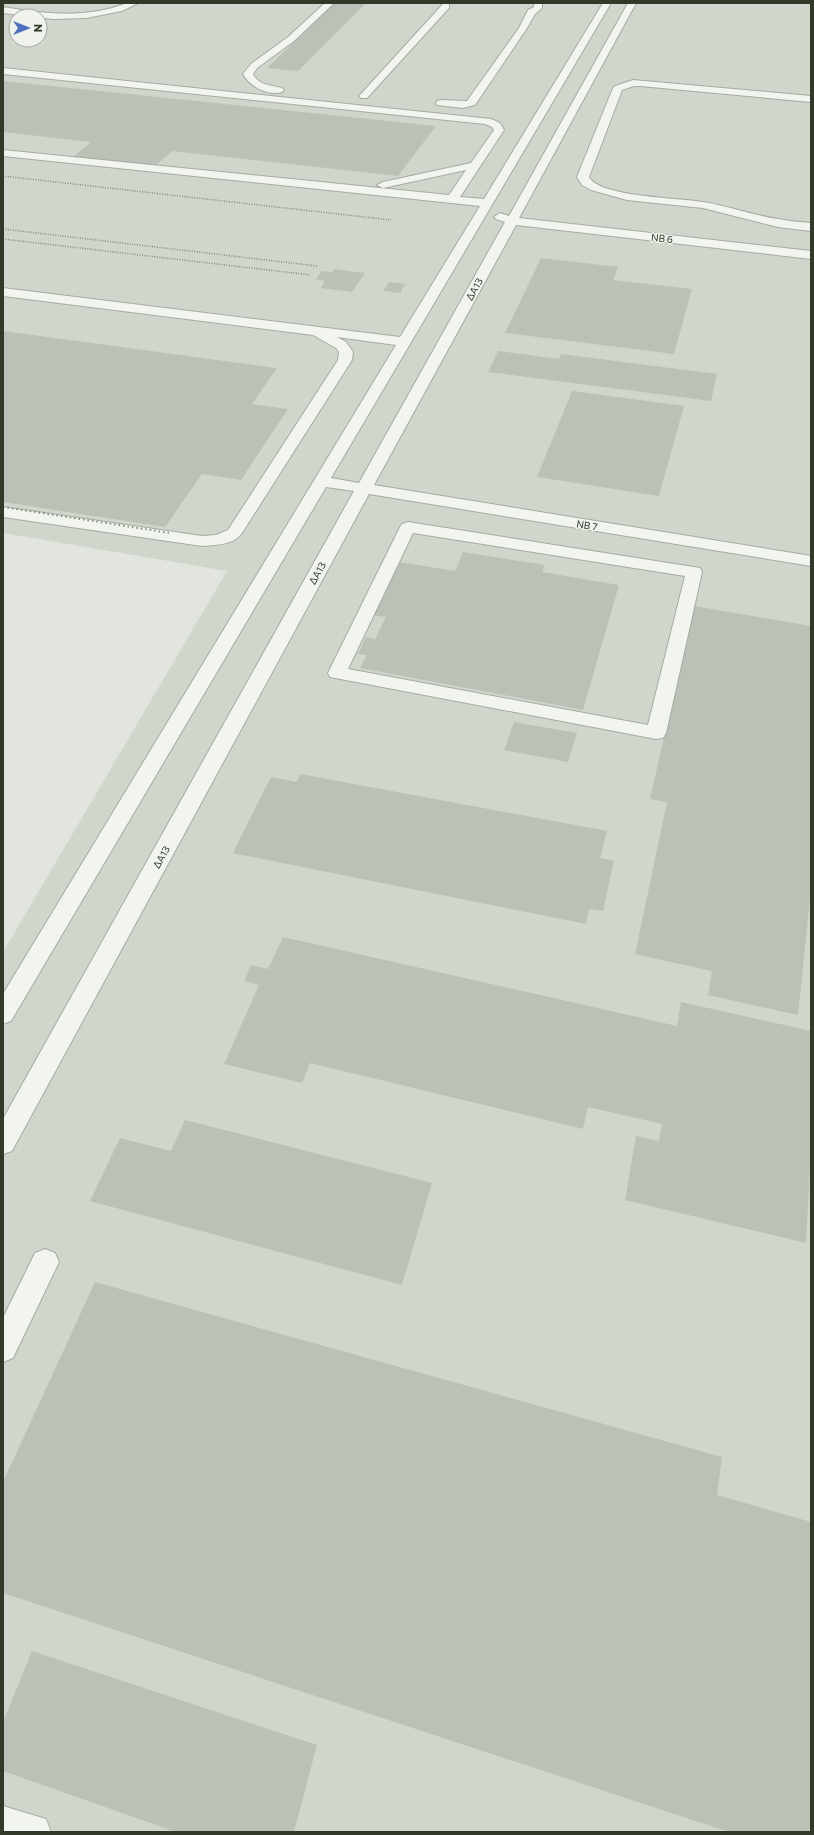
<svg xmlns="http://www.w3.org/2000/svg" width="814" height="1835" font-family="Commissioner,sans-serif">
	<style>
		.built { fill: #d1d6cc; fill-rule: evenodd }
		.building { fill: #bbc1b6 }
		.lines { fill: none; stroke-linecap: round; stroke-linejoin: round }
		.minor-casing { stroke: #a6aba0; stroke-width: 2 }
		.minor { fill: #f2f4f0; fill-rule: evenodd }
		.rail-far1 { stroke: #838d79; stroke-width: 1.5; stroke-dasharray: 1 1.5; stroke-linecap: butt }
		.rail { stroke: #838d79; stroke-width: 2; stroke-dasharray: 1.5 3; stroke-linecap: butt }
		.labels { text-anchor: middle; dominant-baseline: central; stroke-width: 3; stroke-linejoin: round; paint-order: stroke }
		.far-street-label { font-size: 10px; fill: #313a29; stroke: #f0f3ed }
	</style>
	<rect width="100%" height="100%" fill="#e2e5de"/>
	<path class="built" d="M3,3h808v1829h-808v-880l224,-381 -224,-38zM16,16h24v24h-24z"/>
	<path class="building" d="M335,3h31l-68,68 -31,-3z
		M3,81l433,45 -38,50 -226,-25 -17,15 -82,-9 18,-15 -88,-10z
		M541,258l77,9 -5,13 79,9 -18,65 -169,-21z
		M334,269l31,4 -13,19 -31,-4 4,-7 -9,-2 6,-8 10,1z
		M389,282l16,2 -5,9 -17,-2z
		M3,331l274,37 -25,36 36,5 -47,71 -39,-6 -37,53 -162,-25z
		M498,351l61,8 2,-5 156,20 -6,27 -223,-29z
		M572,391l112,15 -25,90 -122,-19z
		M463,552l82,13 -3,7 77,13 -36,125 -223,-42 7,-13 -9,-1 8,-17 9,2 11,-22 -19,-2 26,-54 62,10z
		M694,606l117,20v263l-13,126 -90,-20 4,-24 -77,-17 32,-152 -17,-3z
		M514,722l63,11 -9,29 -64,-12z
		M300,774l307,57 -7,27 14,3 -11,50 -14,-2 -3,15 -353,-71 38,-76 26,5z
		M283,937l394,89 4,-24 130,29v119l-5,93 -181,-43 11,-64 23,5 3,-17 -74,-17 -5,22 -273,-66 -8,20 -78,-19 35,-79 -15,-4 7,-16 17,4z
		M185,1120l247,63 -30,102 -312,-84 30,-63 51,13z
		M95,1282l627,175 -5,38 94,27v310h-82l-726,-239v-111z
		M32,1651l285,94 -23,87h-118l-173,-61v-49z"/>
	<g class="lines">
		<defs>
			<path id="minor" d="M127,3h11l-16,8 -36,7 -33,1 -50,-6v-6c41,7 84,12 124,-4z
				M325,3h9l-40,38 -37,27 -4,6c6,12 18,11 29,14l2,2 -2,2c-14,4 -32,-5 -39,-18l8,-10 37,-27z
				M446,3l3,1v4l-82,90h-6l-2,-2 2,-2 82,-90z
				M534,3h8v5l-7,6 -8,14 -52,77 -12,3 -26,-3 -1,-2 1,-2 4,-1 26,1 52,-73 9,-18 6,-3z
				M603,3h8l-280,475 28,5 146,-261 -9,-3 -2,-2 6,-4 9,3 119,-213h8l-117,215 292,33v8l-295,-34 -142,260 437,71v10l-442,-72 -357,657 -9,3v-35l351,-628 -28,-4 -315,534 -8,3v-30l393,-649 -59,-8 9,5 7,10 -1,8 -110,173c-8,12 -27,12 -40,13l-199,-29v-10l199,29 14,-1 12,-5 110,-170 1,-8 -3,-4 -23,-13 -310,-39v-8l397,49 80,-131 -477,-50v-6l446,45 17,-25 -83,18 -6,-3 6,-3 88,-19 23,-33 -2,-3 -7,-3 -482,-50v-6l488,51 9,4 4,7 -44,67 24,2z
				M633,80l178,16v6l-171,-16h-6l-12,4 -33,87c10,20 91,21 114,25 25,4 49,13 75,17 10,2 22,3 33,4v8l-33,-4 -75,-19 -76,-8 -36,-10 -9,-5 -5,-8 36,-89 2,-2z
				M408,522l292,46 2,4 -36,161 -3,5 -7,1 -326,-62 -2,-4 72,-146 2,-3zM413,533l272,43 -37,149 -300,-56z
				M45,1249l10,4 4,9 -46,96 -10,4v-44l32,-65z
				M3,1806l43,13 5,13h-48z"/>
		</defs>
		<use href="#minor" class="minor-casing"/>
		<use href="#minor" class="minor"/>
		<path class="rail-far1" d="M3,176l388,44
			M3,229l314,37
			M3,239l308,36"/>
		<path class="rail" d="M3,507l167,26"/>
	</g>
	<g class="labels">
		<g class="far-street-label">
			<text transform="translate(662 238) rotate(6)">ΝΒ 6</text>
			<text transform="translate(474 289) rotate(-61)">ΔΑ13</text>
			<text transform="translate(587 525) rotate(9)">ΝΒ 7</text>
			<text transform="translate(317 573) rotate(-61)">ΔΑ13</text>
			<text transform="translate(161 857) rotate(-61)">ΔΑ13</text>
		</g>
	</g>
	<rect width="814" height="1835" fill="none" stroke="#313a29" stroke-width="8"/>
	<g transform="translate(28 28) rotate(90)"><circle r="19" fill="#f0f3ed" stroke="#a4a99f"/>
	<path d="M0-3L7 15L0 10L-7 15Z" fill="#516ebc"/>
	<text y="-6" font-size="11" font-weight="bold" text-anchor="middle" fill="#313a29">N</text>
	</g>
</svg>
